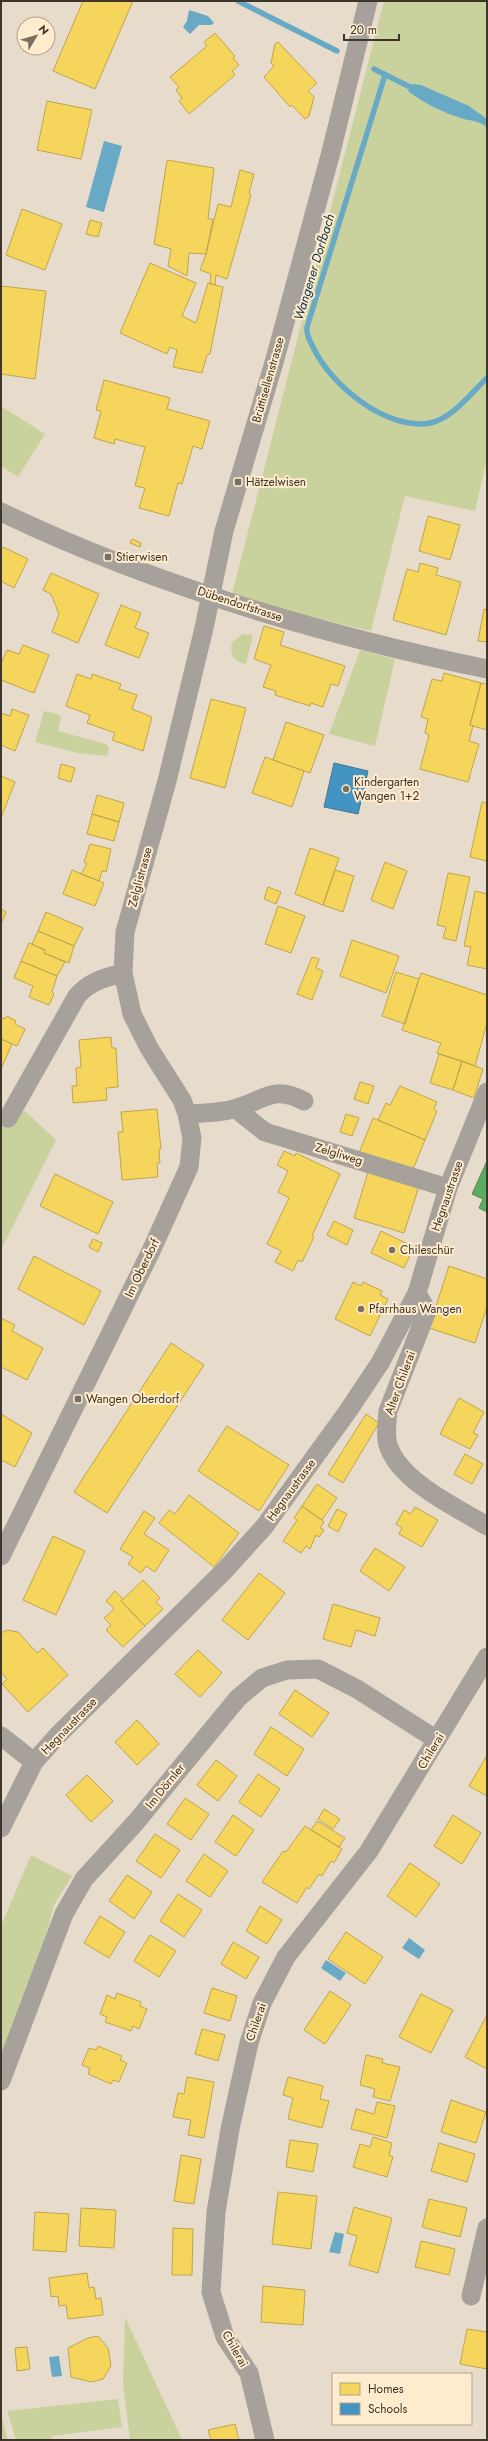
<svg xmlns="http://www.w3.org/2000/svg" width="488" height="2441" font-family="Jost,sans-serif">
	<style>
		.green { fill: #c9d29c }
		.water { fill: #68aac6 }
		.homes { fill: #f6d55c; stroke: #bfa54d }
		.schools { fill: #4393c3; stroke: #427795 }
		.public { fill: #5aae61; stroke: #528a50 }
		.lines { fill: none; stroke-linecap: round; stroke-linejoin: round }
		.stream { stroke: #68aac6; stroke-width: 5.5 }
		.minor { stroke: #a6a29b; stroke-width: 19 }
		.poi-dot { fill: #797062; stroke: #ffebcd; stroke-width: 1.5 }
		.labels { text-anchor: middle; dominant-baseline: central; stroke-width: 4; stroke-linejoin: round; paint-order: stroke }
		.street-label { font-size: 12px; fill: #3e362a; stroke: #ffebcd }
		.poi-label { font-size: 12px; fill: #3e362a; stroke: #ffebcd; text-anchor: start }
		.water-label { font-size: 13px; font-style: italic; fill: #073347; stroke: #ffebcd }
	</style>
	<rect width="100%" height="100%" fill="#e7dccb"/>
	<path class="green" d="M384,1h103v458l-12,52 -70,-15 -34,135 -140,-33z
		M1,406l44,28 -27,43 -17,-11z
		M243,634l10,1 -7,29c-12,-2 -17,-10 -14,-22z
		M360,650l35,9 -20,87 -46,-12z
		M44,711l14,3 3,3 -3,14 48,13 3,4 -2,8 -29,-3 -43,-11z
		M25,1111l31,29 -55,110v-134z
		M31,1855l41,21 -18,29 -16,60 -37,97v-136z
		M125,2317l57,123h-52l-7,-55z
		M118,2399l4,28 -70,9v4h-36l-9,-29z
		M1,2414l7,26h-7z"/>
	<path class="water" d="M189,10l19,6 6,7 -3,2h-12l-9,9 -7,-7 4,-6z
		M412,84l9,1 48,21 18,13v8c-8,-6 -15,-6 -23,-8 -18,-5 -41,-16 -56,-28z
		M104,141l18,5 -18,66 -18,-5z
		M409,1938l16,12 -6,9 -17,-11z
		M326,1960l20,13 -6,8 -19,-13z
		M335,2232l9,2 -4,20 -11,-2z
		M59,2356l3,20 -10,1 -3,-20z"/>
	<path class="homes" d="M83,1h50l-38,88 -42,-18z
		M215,33l20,23 -2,2 6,7 -7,6 3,4 -46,39 -10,-13 3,-3 -6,-8 3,-3 -9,-10 37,-31 -3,-4z
		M278,42l39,41 -9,8 6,6 -5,19 -4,3 -13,-14 -2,2 -26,-30 10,-11 -3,-3 4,-19z
		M47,101l45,9 -11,49 -44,-9z
		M167,160l47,8 -6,51h5l-7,35 -17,-1 -2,23 -19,-10 3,-17 -17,-5z
		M240,170l14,4 -5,19 2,2 -24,84 -11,-4 -1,10 -5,-1 1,-10 -11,-4 6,-16 12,-50 13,3z
		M22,209l40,15 -17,46 -39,-15z
		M90,220l12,3 -4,14 -12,-3z
		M150,263l46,20 -14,33 14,7 12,-40 15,4 -13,67 -3,1 -5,18 -29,-6 4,-17 -7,-3 -3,7 -47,-21z
		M1,286l45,5 -11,88 -34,-5z
		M104,380l66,18 -3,11 43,12 -8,28 -9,-3 -11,38 -4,-1 -9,33 -30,-8 6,-20 -10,-2 10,-39 -30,-8 -1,5 -20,-6 7,-27 -5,-1z
		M428,516l32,9 -10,35 -31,-9z
		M132,539l9,4 -1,4 -10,-4z
		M3,547l25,12 -14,29 -13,-7v-31z
		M420,563l18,5 -2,7 25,7 -15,53 -53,-15 14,-51 11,3z
		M51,573l48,21 -21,49 -26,-11 7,-18 -8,-20 -8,-4z
		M121,605l20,8 -6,15 14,5 -10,25 -34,-13z
		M484,609l3,1v32l-9,-1z
		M264,626l20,6 -4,13 65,21 -7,20 -7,-2 -8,23 -12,-4 -1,3 -35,-11 1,-4 -13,-4 8,-22 -17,-6z
		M23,645l26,10 -15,38 -33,-13v-16l6,-14 12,4z
		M444,673l37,10 -11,42 3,1 -4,15 10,3 -11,38 -48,-13 9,-34 -4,-2 3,-14 -7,-2 11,-38 10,2z
		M77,674l14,5 1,-5 29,10 -2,5 18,6 -5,14 20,8 -9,34 -31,-11 3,-7 -28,-10 3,-8 -24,-9z
		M481,683l6,1v46l-17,-5z
		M211,699l35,9 -21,80 -35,-10z
		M12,709l17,6 -14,36 -14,-6v-32l9,3z
		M286,722l38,13 -14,38 -37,-13z
		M265,757l39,14 -12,36 -40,-14z
		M61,764l14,4 -4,14 -13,-4z
		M1,776l14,6 -14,36z
		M97,795l27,8 -5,19 -27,-8z
		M482,802l5,1v58l-17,-4z
		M92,814l27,8 -5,19 -27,-7z
		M90,844l21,5 -5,23 -4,-1 -3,10 -18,-7 6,-10 -3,-2z
		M310,848l29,10 -16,47 -28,-11z
		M385,862l22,9 -14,38 -22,-9z
		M72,870l32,13 -9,23 -32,-12z
		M335,870l19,6 -11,36 -20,-7z
		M448,873l22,4 -14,64 -13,-3 3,-11 -9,-2z
		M268,887l13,5 -5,12 -12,-5z
		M475,891l12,3v75l-20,-4 4,-18 -7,-1z
		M278,906l27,10 -14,37 -26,-9z
		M1,909l5,3 -5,12z
		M46,912l37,16 -9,18 -36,-15z
		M38,931l36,15 -5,17 -25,-10 1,-3 -13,-6z
		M352,940l47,16 -13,37 -46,-17z
		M29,943l16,7 -1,3 21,9 -8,14 -36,-15z
		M312,957l7,2 -3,9 7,3 -11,29 -15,-6z
		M21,961l36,15 -5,16 2,2 -5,11 -20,-8 4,-11 -19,-8z
		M396,972l23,7 -14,45 -23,-8z
		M421,973l66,22v28l-12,43 -38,-13 4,-10 -39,-13z
		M7,1016l9,5 -1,3 10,5 -8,17 -16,-7v-22l4,2z
		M111,1037l1,11h4l2,39 -12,1 1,12 -34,3 -1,-17h5l-1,-18 5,-1 -2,-27z
		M1,1039l11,5 -11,25z
		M439,1054l23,7 -9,29 -23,-7z
		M462,1061l21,8 -9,29 -21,-8z
		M360,1082l14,4 -6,18 -14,-5z
		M400,1086l37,16 -3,7 3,2 -12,29 -47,-20 8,-17 4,2z
		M157,1109l4,40h-2l1,14h-3l1,14 -36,3 -4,-48h5l-2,-20z
		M346,1114l13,4 -7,18 -12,-4z
		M373,1118l52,22 -14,34 -52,-21z
		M284,1151l11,5 1,-3 44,21 -28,62 2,1 -12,25 -4,-2 -5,11 -18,-9 6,-11 -14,-7 22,-46 -11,-6 10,-21 -11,-6z
		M369,1169l50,17 -15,47 -50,-15z
		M55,1174l58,28 -15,32 -58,-28z
		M334,1221l19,9 -6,15 -20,-10z
		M381,1231l33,16 -10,21 -33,-15z
		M93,1239l9,4 -4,9 -9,-5z
		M34,1256l67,35 -17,34 -66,-36z
		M449,1266l38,13v28l-12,36 -46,-15z
		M353,1282l8,4 2,-4 19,9 -2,4 8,4 -18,37 -35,-17z
		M1,1318l14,7 -3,6 31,17 -16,32 -26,-13z
		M171,1343l33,22 -97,148 -33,-21z
		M459,1398l25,14 -11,21 5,2 -8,14 -30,-15z
		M1,1414l31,19 -17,34 -14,-7z
		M366,1414l13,9 -36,60 -15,-9z
		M227,1426l62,39 -30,46 -61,-40z
		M465,1454l18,10 -11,20 -18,-10z
		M317,1484l20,14 -15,22 -20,-14z
		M189,1495l50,38 -25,34 -55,-44 10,-13 6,4z
		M302,1506l22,16 -4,6 4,2 -5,7 -3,-2 -6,14 -4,-3 -5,7 -18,-12 14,-21 -3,-2z
		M415,1507l23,13 -16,27 -23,-13 3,-6 -6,-4 8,-14 7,4z
		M337,1509l10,5 -9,18 -10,-6z
		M144,1511l11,7 -11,16 25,16 -14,22 -9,-6 -5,7 -13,-9 5,-7 -13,-8z
		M53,1536l32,15 -29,64 -33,-15z
		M375,1548l30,19 -16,24 -29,-20z
		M259,1573l26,20 -37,47 -26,-20z
		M143,1580l17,18 -4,4 7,7 -18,17 -24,-25z
		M115,1591l8,8 -2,2 24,25 -22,21 -17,-17 5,-5 -7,-7 10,-9 -8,-8z
		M333,1604l47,14 -5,18 -19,-6 -5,17 -28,-8z
		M7,1630l11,2 19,21 6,-5 25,27 -40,37 -26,-28 5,-5 -6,-7v-39z
		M198,1650l24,23 -22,24 -25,-23z
		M295,1690l34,23 -17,24 -33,-23z
		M137,1720l22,24 -22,21 -22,-23z
		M271,1727l33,22 -17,27 -33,-22z
		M486,1757h1v39l-18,-10z
		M216,1760l21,16 -19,25 -21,-16z
		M258,1774l22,15 -19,28 -22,-15z
		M87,1775l26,26 -22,21 -25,-27z
		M185,1798l24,16 -18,26 -24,-16z
		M324,1809l16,10 -7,10 -15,-10z
		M233,1815l21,15 -18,26 -21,-14z
		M453,1815l28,18 -19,31 -28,-18z
		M317,1821l28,17 -6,9 -28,-17z
		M305,1826l37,23 -8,14 -3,-2 -9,15 -3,-2 -10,15 -2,-2 -10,16 -35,-21 21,-31 3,1z
		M155,1834l25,16 -19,28 -25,-17z
		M204,1854l24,17 -18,26 -24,-16z
		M410,1863l30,21 -24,33 -29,-21z
		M127,1875l25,17 -18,27 -25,-18z
		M178,1894l24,16 -18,27 -24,-16z
		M260,1906l22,14 -15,24 -21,-13z
		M100,1916l25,16 -16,26 -25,-15z
		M346,1932l37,25 -18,27 -37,-25z
		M150,1935l26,16 -17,26 -25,-16z
		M233,1942l26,15 -13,22 -25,-15z
		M212,1988l25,8 -7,25 -26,-8z
		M330,1991l21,14 -26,39 -21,-14z
		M117,1993l24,9 -1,4 7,3 -8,20 -6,-3 -2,5 -26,-9 2,-5 -7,-3 7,-19 8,4z
		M421,1994l32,16 -22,43 -32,-16z
		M487,2015v54l-22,-12z
		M202,2029l23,6 -7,26 -23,-7z
		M98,2046l24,10 -2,4 7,3 -8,19 -6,-2 -2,4 -23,-10 2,-6 -8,-3 7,-17 7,2z
		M366,2055l17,4 -1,4 18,4 -10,34 -17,-4 2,-8 -15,-4z
		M187,2077l27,5 -10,56 -16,-3 3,-15 -18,-3 5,-24 6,1z
		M288,2077l35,9 -3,13 9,2 -7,27 -34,-9 5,-21 -10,-3z
		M451,2100l35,12 -10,31 -35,-11z
		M377,2102l18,4 -8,32 -36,-9 5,-20 18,5z
		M373,2137l19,6 -3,12 4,2 -6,20 -34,-10 7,-23 10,3z
		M290,2140l28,4 -5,28 -27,-5z
		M439,2143l36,11 -8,28 -36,-11z
		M181,2155l20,4 -7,45 -20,-3z
		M278,2192l39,4 -6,53 -39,-5z
		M429,2199l38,9 -7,29 -38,-10z
		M354,2207l38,11 -14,55 -29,-8 8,-29 -10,-3z
		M81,2208l35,2 -2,38 -35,-2z
		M35,2212l34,2 -3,38 -33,-2z
		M173,2228l20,1 -1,46h-20z
		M421,2241l34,8 -6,26 -34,-8z
		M87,2273l2,15 5,-1 2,12 5,-1 2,17 -35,4 -2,-14 -7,1 -1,-10 -7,1 -2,-19z
		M263,2286l42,4 -2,35 -42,-3z
		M467,2329l20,3v37l-27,-5z
		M98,2336l10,12 3,18 -8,13 -12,3 -20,-5 -3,-29 20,-10z
		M27,2347l3,22 -13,2 -2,-23z
		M235,2424l4,16h-28l-3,-10z"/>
	<path class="schools" d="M334,763l34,8 -10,43 -34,-7z"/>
	<path class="public" d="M487,1161v51l-8,-4 4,-9 -11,-5z"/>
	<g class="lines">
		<path class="stream" d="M238,1l99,50
			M374,69l36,18
			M385,75l-78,252c-1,8 3,14 6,20 17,37 73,84 117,76 22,-4 41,-30 57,-45"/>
		<path class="minor" d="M1,512c152,73 322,123 486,157
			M236,1109l29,23 183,56
			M187,1114c16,-1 35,-1 50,-6 30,-9 36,-23 67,-7
			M8,1118l69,-122c13,-15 27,-18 46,-23
			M417,1293l10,18 -39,100c-1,11 -3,23 0,34 12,37 68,62 99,81
			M1,1556l150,-305 38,-84 3,-29 -5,-24 -5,-14 -33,-52 -17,-34 -9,-41 2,-41 42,-151 37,-153 20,-97 51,-172 56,-207 37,-151
			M1,1736l33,26
			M1,1828l33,-66 24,-27 165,-163 41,-45 84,-116 32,-48 37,-70 31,-105 39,-96
			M1,2081l63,-167 20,-35 52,-57 102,-124 24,-20 25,-8 31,-1 39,20 80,51
			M471,2296l16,-68
			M265,2440l-16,-67 -24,-36 -14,-45 5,-80 14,-83 19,-86 13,-40 24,-46 83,-106 118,-194"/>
	</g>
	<g class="poi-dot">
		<rect x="234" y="478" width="8" height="8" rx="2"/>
		<rect x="104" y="553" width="8" height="8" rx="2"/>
		<circle cx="346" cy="789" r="4"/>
		<circle cx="392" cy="1250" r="4"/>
		<circle cx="361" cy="1309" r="4"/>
		<rect x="74" y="1395" width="8" height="8" rx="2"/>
	</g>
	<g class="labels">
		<g class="street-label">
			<text transform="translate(268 380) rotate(-74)">Brüttisellenstrasse</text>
			<text transform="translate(240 604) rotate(18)">Dübendorfstrasse</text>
			<text transform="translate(140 877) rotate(-75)">Zelglistrasse</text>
			<text transform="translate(339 1154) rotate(17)">Zelgliweg</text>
			<text transform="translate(447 1196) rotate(-71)">Hegnaustrasse</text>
			<text transform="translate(142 1268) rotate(-64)">Im Oberdorf</text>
			<text transform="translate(400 1383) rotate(-70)">Alter Chilerai</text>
			<text transform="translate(291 1490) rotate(-54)">Hegnaustrasse</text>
			<text transform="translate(69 1726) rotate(-46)">Hegnaustrasse</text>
			<text transform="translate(431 1751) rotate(-59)">Chilerai</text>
			<text transform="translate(165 1786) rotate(-51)">Im Dörnler</text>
			<text transform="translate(256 2022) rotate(-71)">Chilerai</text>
			<text transform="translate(235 2349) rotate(60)">Chilerai</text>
		</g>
		<g class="poi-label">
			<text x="246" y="482">Hätzelwisen</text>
			<text x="116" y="557">Stierwisen</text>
			<text x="354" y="782">Kindergarten<tspan x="354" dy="14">Wangen 1+2</tspan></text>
			<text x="400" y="1250">Chileschür</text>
			<text x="369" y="1309">Pfarrhaus Wangen</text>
			<text x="86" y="1399">Wangen Oberdorf</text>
		</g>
		<g class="water-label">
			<text transform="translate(314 267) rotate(-73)">Wangener Dorfbach</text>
		</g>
	</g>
	<rect width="488" height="2441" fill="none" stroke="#3e362a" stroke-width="4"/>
	<rect x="332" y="2373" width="140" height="52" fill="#ffebcd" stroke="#b2a38c"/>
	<rect x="340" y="2383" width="20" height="12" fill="#f6d55c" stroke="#b2a38c"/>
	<text x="368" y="2393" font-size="12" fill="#3e362a">Homes</text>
	<rect x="340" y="2403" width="20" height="12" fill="#4393c3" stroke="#b2a38c"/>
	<text x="368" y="2413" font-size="12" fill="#3e362a">Schools</text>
	<g transform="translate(36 36) rotate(52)"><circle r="19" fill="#ffebcd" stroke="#b2a38c"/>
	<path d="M0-3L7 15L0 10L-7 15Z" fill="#797062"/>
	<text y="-6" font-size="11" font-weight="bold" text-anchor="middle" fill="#3e362a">N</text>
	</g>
	<path d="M344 34v6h55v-6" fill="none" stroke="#3e362a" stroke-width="2"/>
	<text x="350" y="34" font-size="12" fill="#3e362a" stroke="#ffebcd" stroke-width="3" paint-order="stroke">20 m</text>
</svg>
